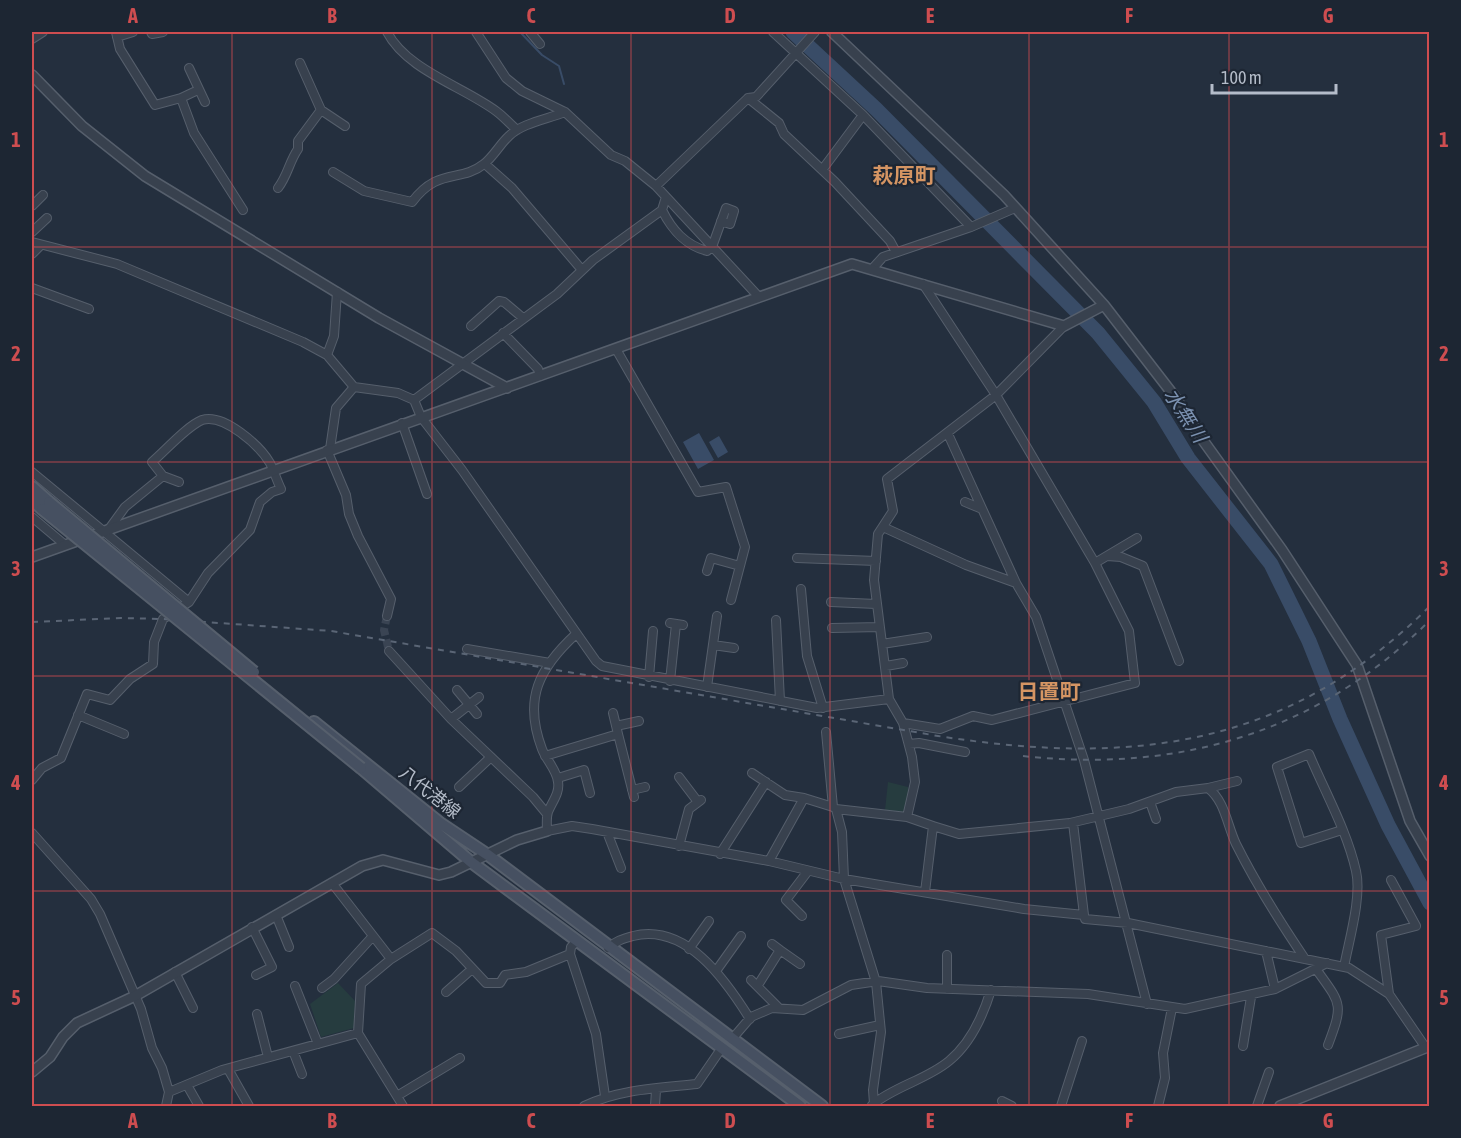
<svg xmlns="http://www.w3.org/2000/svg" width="1461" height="1138" font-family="'Asap Condensed','Noto Sans JP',sans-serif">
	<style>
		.green { fill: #263c3f }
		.water { fill: #394c67 }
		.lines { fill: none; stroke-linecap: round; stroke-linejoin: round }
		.stream { stroke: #394c67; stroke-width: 2 }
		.river { stroke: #394c67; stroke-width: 15 }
		.minor-tunnel { stroke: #3a4453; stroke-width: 8; stroke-dasharray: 8 4; stroke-linecap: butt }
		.minor-casing { stroke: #565f6c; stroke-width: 10 }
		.tertiary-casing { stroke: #565f6c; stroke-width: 12 }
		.secondary-casing { stroke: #565f6c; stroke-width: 14 }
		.minor { stroke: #38414e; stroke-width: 8 }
		.tertiary { stroke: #38414e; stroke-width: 9 }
		.secondary { stroke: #465061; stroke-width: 10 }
		.rail { stroke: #5a6575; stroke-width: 2; stroke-dasharray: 6 6; stroke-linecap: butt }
		.secondary-bridge-casing { stroke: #565f6c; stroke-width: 14; stroke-linecap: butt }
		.secondary-bridge { stroke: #465061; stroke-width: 10 }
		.grid { fill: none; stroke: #ce4d50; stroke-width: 1.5; stroke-opacity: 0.55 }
		.labels { text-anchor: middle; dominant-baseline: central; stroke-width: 4.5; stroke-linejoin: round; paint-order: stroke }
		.street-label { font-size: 18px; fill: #b4bcc9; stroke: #1d2633 }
		.water-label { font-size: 20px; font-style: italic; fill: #7c92b1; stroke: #1d2633 }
		.quarter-label { font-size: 21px; font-weight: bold; fill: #d59563; stroke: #1d2633 }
		.neatline { fill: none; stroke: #ce4d50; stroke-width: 2 }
		.grid-label { font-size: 20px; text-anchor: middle; font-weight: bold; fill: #ce4d50 }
	</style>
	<rect width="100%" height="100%" fill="#242f3e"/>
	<path class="green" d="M888,782l20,5v13l-5,13 -18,-3z
		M338,983l17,18 -1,27 -33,9 -11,-33z"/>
	<path class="water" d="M699,433l15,27 -16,9 -15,-27z
		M719,436l9,16 -10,6 -9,-16z"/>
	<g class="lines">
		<path class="stream" d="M520,32l22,23 17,11 5,18"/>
		<path class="river" d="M793,32l83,77 222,224 56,69 34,56 83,106 38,77 31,78 48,106 42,78"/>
		<path class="minor-tunnel" d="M387,616l-3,14 5,21"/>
		<defs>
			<path id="minor" d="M116,32l4,17 35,56 26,-7 17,-8
				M151,32l1,2 11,-2
				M387,32c20,38 75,54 109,79 7,5 14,13 21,19
				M476,32l30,46 16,13 43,21 46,43 14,6 31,25 103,111
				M530,32l10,12
				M773,32l90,83 108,112
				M117,37l16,-5
				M32,39l11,-7
				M300,63l21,47 24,16
				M189,68l16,34
				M181,98l13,35 49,77
				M748,98l31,25 5,11 51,48 55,59 6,11
				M485,164l27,24 70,82
				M822,170l41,-55
				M333,172l31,19 48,11c26,-35 48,-19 72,-38 10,-8 16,-20 25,-28 13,-13 39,-17 56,-24
				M656,186l92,-88 8,-1 59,-65
				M278,188c10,-13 11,-26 20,-39v-8l23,-31
				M666,197l-4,13c10,20 23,35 45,41l5,-4 14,-39 8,3 -4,13 -9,-3
				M32,206l11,-11
				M32,232l15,-14
				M32,242l85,22 186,78 24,13 27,32 44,6 16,7 143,-106 36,-34 69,-50
				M32,254l9,-9
				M872,269l11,-12 88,-30 44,-19
				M32,288l57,21
				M471,326l28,-25 5,1 19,16
				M503,333l35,36 2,7
				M616,349l82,143 28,-5 19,60 -14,53
				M327,355l7,-19 3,-44
				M414,400l7,17 41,53 134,191 6,5 215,42 72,-9
				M402,423l25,71
				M948,434l68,149 20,34 48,143 63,244
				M330,449l6,-41 18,-21
				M327,450l19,45 3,19 9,22 33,63 -4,17
				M32,472l157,130
				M163,476l16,6
				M965,502l17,7
				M32,517l32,27
				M883,527l83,38 50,18
				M1107,556l14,1 22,9 36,95
				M797,558l79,3
				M1095,563l42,-25
				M707,571l4,-13 29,8
				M801,589l6,67 16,52
				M831,602l45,2
				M776,620l4,81
				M670,623l13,2
				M832,628l48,-1
				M576,634c-37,34 -53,65 -34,115 4,11 15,21 16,33 2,11 -6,20 -10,30 -2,6 -1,13 -1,19l25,-5 20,3 177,32 75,18 180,30 60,6 1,4 43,4 221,45 40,26 37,54
				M882,644l45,-7
				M713,645l21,3
				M467,649l83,14
				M389,651l62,68 82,78 14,17
				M886,666l17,-3
				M649,677l4,-46
				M670,681l6,-57
				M707,687l10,-71
				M457,690l20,24
				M78,715l46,19
				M451,719l28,-22
				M903,723l37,6 33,-13 19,4 143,-37 -6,-52 -34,-68 -99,-168 -73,-111
				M616,726l23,-5
				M826,732l7,75 3,2 6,23 2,47 32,103 5,50 -8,58 1,14
				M618,734l16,63
				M909,744l10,-1 46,9
				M545,756l73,-22 -5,-21
				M752,773l33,22 19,3 -35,63
				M679,777l19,25
				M558,778l26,-8 6,23
				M32,780l10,-12 19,-10 26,-64 23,6 20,-21 23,-15 1,-22 9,-23 26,-17 19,-29 42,-43 10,-28 12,-10 9,-3c-4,-8 -7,-18 -11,-26 -10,-17 -46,-50 -68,-43 -15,6 -37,31 -50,42l11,14 -38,31 -16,22
				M459,787l32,-30
				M1208,788l29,-7
				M632,790l13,-3
				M804,798l29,9
				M1150,802l6,17
				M836,809l71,8
				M1073,823l11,92
				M933,826l26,8 111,-11 59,-14 47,-17 32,-4c17,13 19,37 28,56 20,40 44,78 69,115
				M1342,830l-41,13 -24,-76 32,-13c16,38 38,77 47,117 6,26 -7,69 -12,96
				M607,832l14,36
				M32,833l59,66 9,15 41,95 11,39 10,20 7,24 -3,14
				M679,846l10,-37 12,-9
				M720,854l46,-72
				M332,883l59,76 -30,25 -3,49 45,73
				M925,892l8,-66 -26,-9 8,-35 -3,-25 -9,-34 -14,-24 -15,-119 4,-46 15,-23 -6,-32 109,-84 68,-69
				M276,915l13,32
				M802,916l-16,-16 22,-29
				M252,927l20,40 -16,8
				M577,941l-6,6 -1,7 26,80 9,62
				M772,944l8,6
				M608,948c8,-7 14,-9 25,-12 53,-13 92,43 117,83
				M689,949l20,-28
				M1266,951l9,38
				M391,959l41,-26 24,18 30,32h14l5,-8 21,-3 44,-18
				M1316,969c25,35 28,34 12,76
				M716,971l25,-35
				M175,972l18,36
				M751,980l28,28
				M758,985l22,-35 20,14
				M295,986l23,58
				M322,988l12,-9 39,-43
				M947,989v-34
				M446,992l26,-23
				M1389,994l-8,-59 35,-9 -25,-46
				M257,1014l11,43
				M839,1034l41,-9
				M732,1039l19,-22 21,-9 31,2 48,-25 27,-4 49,7 161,6 97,15 90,-20 52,-26
				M1243,1046l8,-49
				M293,1051l9,23
				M228,1069l21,37
				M187,1085l12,21
				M169,1092l53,-22 136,-37
				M397,1096l63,-38
				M1002,1101l10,5
				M872,1105c23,-19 54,-25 77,-44 22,-18 34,-45 42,-71
				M584,1106c36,-17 75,-18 113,-22l24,-35
				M655,1106l1,-16
				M1061,1106l21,-65
				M1158,1106l7,-28 -2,-25 9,-45
				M1257,1106l12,-34"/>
			<path id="tertiary" d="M832,32l172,163 100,110 71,92 27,42 80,111 75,115 53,156 20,35
				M32,75l50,51 63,50 234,142 128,70
				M32,557l820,-293 212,62 40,-21
				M32,1072l18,-15 13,-20 14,-14 58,-27 227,-130 21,-6 56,15 12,-3 66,-32 30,-9
				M1280,1106l150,-60"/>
			<path id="secondary" d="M32,487l17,15
				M32,500l10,9
				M314,722l126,101 48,32 334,251
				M361,768l110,94 329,244"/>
		</defs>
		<use href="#minor" class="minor-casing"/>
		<use href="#tertiary" class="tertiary-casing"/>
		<use href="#secondary" class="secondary-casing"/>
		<use href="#minor" class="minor"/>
		<use href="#tertiary" class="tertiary"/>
		<use href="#secondary" class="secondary"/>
		<path class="rail" d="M32,622l89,-4 42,1 168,12 607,105c192,30 348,13 492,-130
			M1023,756c155,17 295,-23 407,-136"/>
		<defs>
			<path id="secondary-bridge" d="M49,502l205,170
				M42,509l319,259"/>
		</defs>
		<use href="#secondary-bridge" class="secondary-bridge-casing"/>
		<use href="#secondary-bridge" class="secondary-bridge"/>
	</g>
	<path class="grid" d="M232,32v1074M432,32v1074M631,32v1074M830,32v1074M1029,32v1074M1229,32v1074M32,247h1398M32,462h1398M32,676h1398M32,891h1398"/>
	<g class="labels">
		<g class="street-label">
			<text transform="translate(430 792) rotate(38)">八代港線</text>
		</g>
		<g class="water-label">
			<text transform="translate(1186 415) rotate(57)">水無川</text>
		</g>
		<g class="quarter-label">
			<text x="904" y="175">萩原町</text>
			<text x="1049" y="691">日置町</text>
		</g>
	</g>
	<rect width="1461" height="1138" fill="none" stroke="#1d2633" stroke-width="66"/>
	<path d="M1212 84v9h124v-9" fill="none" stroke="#b4bcc9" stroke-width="3"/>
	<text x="1221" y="84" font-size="18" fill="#b4bcc9" stroke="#1d2633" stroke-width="4.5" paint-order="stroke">100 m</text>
	<rect x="33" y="33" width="1395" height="1072" class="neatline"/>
	<g class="grid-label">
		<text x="133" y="23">A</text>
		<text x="332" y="23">B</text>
		<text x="531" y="23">C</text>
		<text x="730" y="23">D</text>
		<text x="930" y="23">E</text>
		<text x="1129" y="23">F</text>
		<text x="1328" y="23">G</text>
		<text x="16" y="147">1</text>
		<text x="1444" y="147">1</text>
		<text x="16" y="361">2</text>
		<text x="1444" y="361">2</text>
		<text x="16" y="576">3</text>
		<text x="1444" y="576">3</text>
		<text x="16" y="790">4</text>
		<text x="1444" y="790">4</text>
		<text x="16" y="1005">5</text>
		<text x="1444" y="1005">5</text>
		<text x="133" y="1128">A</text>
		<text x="332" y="1128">B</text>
		<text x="531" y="1128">C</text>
		<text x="730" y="1128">D</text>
		<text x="930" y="1128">E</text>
		<text x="1129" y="1128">F</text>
		<text x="1328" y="1128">G</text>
	</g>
</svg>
